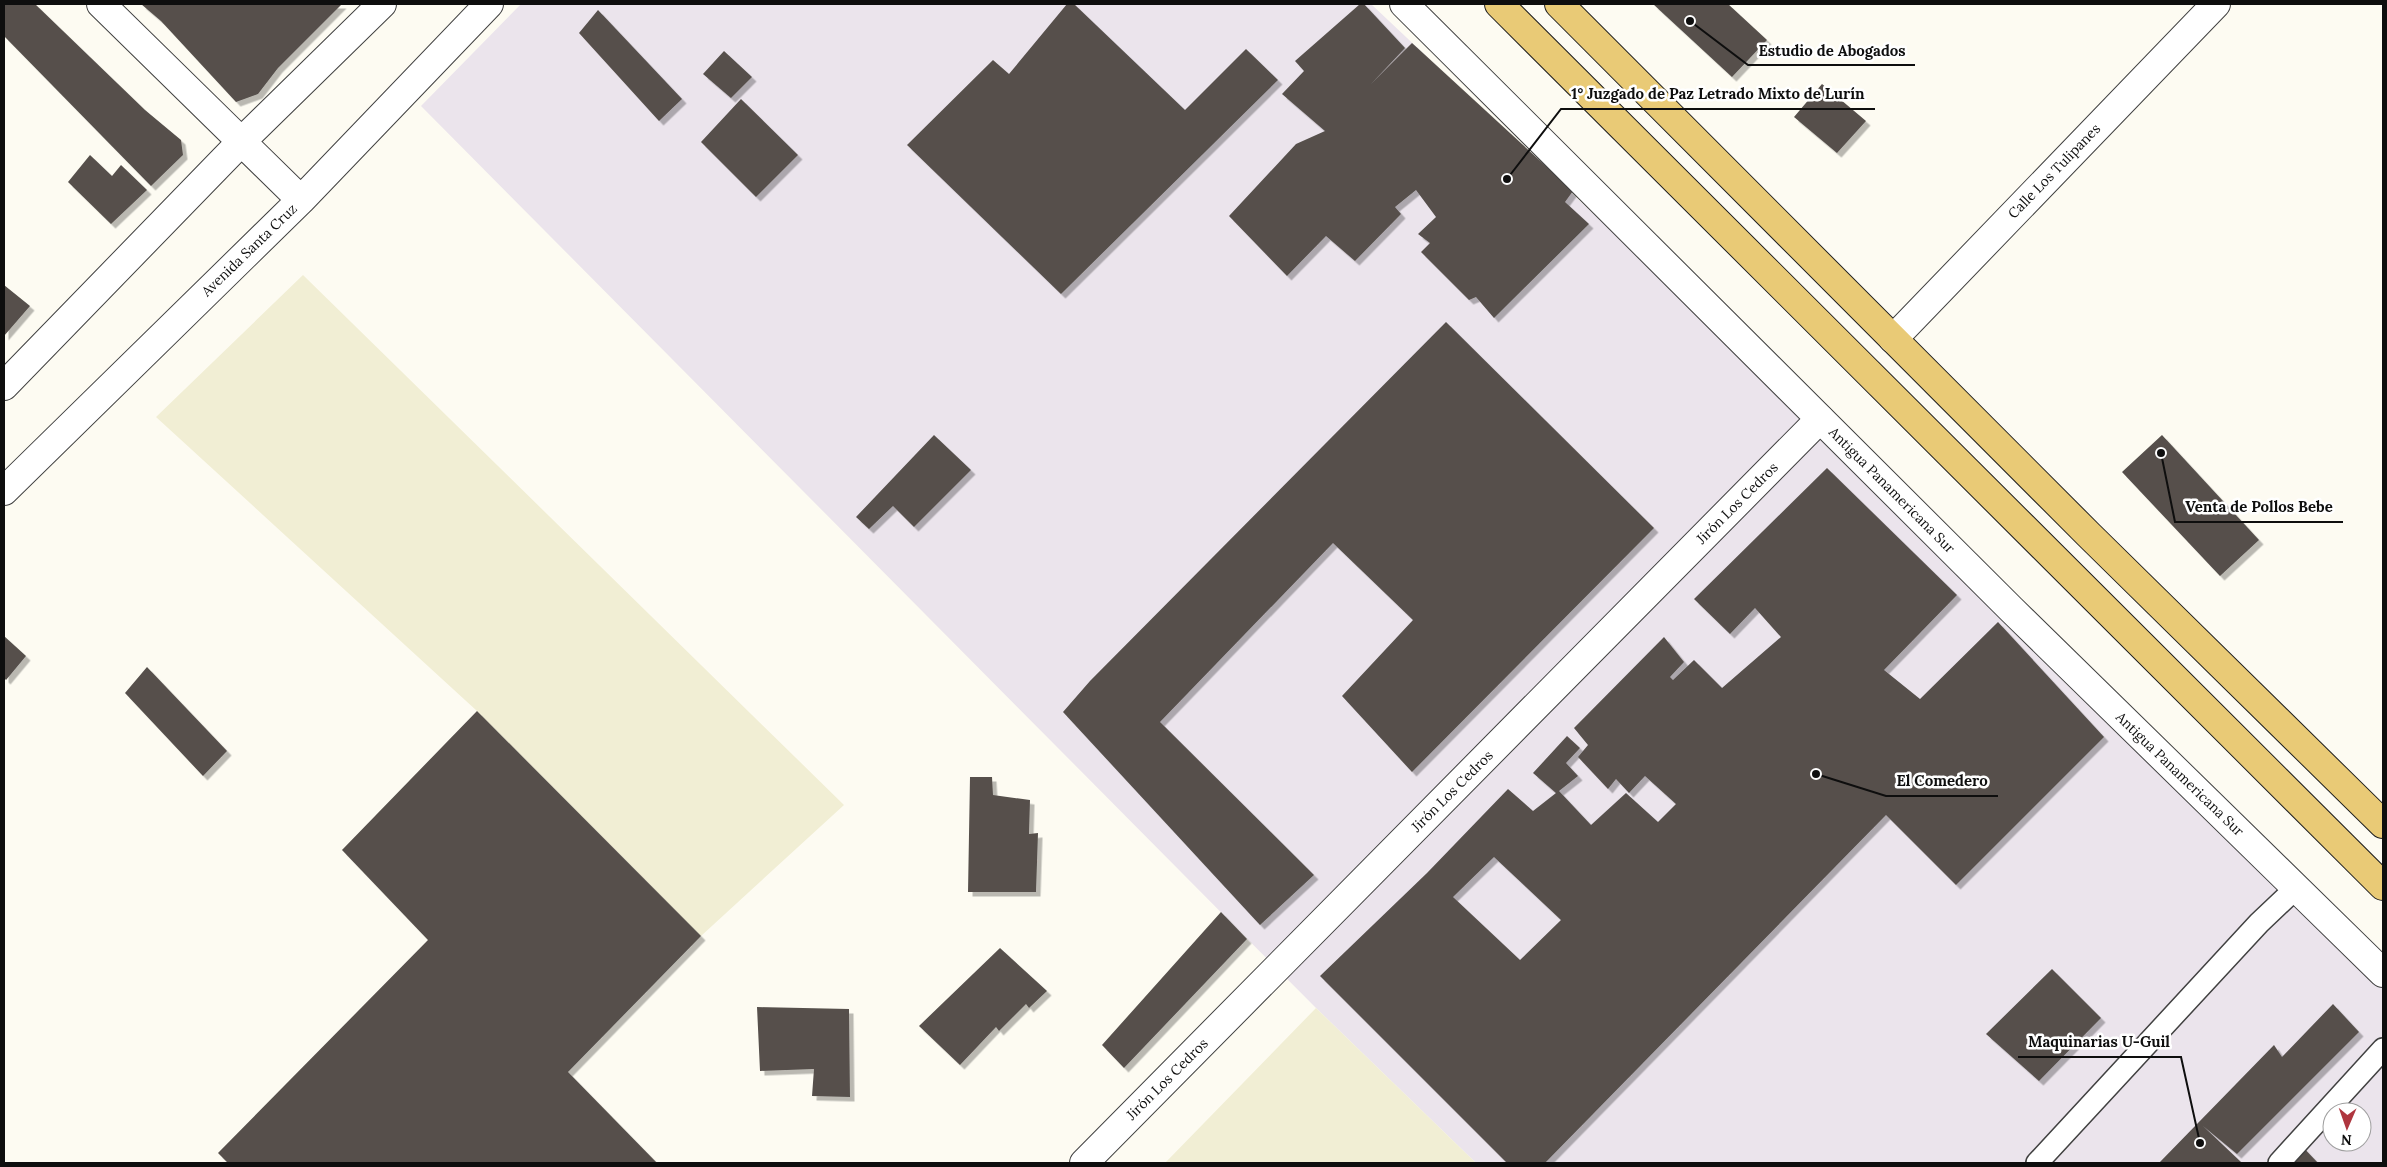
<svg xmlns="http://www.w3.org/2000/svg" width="2387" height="1167" font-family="Lora,serif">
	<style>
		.industrial { fill: #ebe4ec; fill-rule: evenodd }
		.farmland { fill: #f1eed4 }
		.building { fill: #56504c; fill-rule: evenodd; filter: url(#shadow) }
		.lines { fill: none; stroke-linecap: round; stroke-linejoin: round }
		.service-casing { stroke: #414141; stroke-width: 24 }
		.minor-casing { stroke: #414141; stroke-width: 30 }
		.tertiary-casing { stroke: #414141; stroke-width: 30 }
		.primary-casing { stroke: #1f1f1f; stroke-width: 30 }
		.service { stroke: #fff; stroke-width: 21 }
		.minor { stroke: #fff; stroke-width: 28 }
		.tertiary { stroke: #fff; stroke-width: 28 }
		.primary { stroke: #e9ca76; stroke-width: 28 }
		.labels { text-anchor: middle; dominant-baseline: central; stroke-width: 5; stroke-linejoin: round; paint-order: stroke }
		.street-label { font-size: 14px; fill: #0e0e0e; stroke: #fff }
		.leader { fill: none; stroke: #0e0e0e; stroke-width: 2 }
		.callout-dot { fill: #0e0e0e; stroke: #fff; stroke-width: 2 }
		.callout-label { font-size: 15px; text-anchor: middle; font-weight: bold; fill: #0e0e0e; stroke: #fff; stroke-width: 5; stroke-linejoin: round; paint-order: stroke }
	</style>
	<defs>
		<filter id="shadow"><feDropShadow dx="4.5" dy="4.5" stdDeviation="0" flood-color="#0004"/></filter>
	</defs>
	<rect width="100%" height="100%" fill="#fdfbf2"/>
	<path class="industrial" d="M521,4h850l1012,955v204h-907l-160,-155 -895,-902zM2332,1112h30v30h-30z"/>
	<path class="farmland" d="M303,275l541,530 -143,131 -224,-225 -321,-294z
		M1316,1008l160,155h-311z"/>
	<path class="building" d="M4,4h31l110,106 36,30 2,15 -32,31 -147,-150z
		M141,4h201l-64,64 -20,26 -22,8 -75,-81z
		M1067,4h7l111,106 61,-61 32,31 -217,214 -154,-149 86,-85 16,14z
		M1360,4h4l41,44 -34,36 41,-41 161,148 -8,11 24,22 -95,94 -18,-21 -7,3 -48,-48 9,-9 -12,-9 18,-17 -20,-27 -21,17 6,7 -46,47 -29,-25 -39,40 -58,-60 67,-72 29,-13 -43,-37 22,-23 -9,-10z
		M1653,4h75l39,36 -35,37z
		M598,10l84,89 -23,22 -80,-88z
		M724,51l28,26 -21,21 -28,-24z
		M1822,84l44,37 -29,32 -43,-36z
		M741,99l57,56 -42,42 -55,-55z
		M90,155l22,21 9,-11 26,25 -36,34 -43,-42z
		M4,285l26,21 -26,30z
		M1446,322l208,206 -242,244 -70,-76 71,-76 -80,-77 -173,179 154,153 -54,50 -197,-213 27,-31z
		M934,435l37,35 -57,57 -21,-21 -24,23 -13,-12z
		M2162,435l97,105 -39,36 -98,-104z
		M1827,468l130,127 -73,75 36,29 78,-77 106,115 -148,148 -70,-70 -341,348h-38l-187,-187 107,-103 81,-84 25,22 23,-18 -23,-20 34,-37 13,12 -14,15 12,13 -19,15 32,34 35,-32 32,29 18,-18 -31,-28 -16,17 -13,-14 -8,10 -30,-32 10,-12 -14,-17 90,-91 20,25 -14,15 3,3 21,-20 28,28 59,-51 -26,-29 -25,26 -36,-35zM1494,857l67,63 -41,40 -67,-63z
		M4,636l22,20 -20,24 -2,-2z
		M147,667l80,84 -24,25 -78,-83z
		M477,711l224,225 -133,136 89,91h-429l-10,-10 210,-213 -86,-90z
		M970,777h22l1,18 37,5 -1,34 9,-1 -2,59h-68z
		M1221,912l26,27 -123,129 -22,-23z
		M1000,948l47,43 -18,17 -3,-4 -27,27 -3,-4 -36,38 -41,-39z
		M2052,969l49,49 -62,63 -53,-47z
		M2333,1004l26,28 -122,122 -34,-28 39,37h-83l115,-118 8,12z
		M757,1007l92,2 1,88 -38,-1 2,-27 -54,2z
		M2298,1142l20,21h-39z"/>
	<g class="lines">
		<defs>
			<path id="service" d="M2037,1163l222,-240 37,-35
				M2279,1163l104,-114"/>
			<path id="minor" d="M101,4l200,196
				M1893,339l323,-335
				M4,386l237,-244 141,-138
				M4,491l297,-291 188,-196
				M1084,1163l736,-744"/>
			<path id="tertiary" d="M1404,4l607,605 372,364"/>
			<path id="primary" d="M1499,4l884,882
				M1559,4l530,531 294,289"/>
		</defs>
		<use href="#service" class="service-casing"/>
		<use href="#minor" class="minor-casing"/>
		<use href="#tertiary" class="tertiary-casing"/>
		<use href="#primary" class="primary-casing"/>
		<use href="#service" class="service"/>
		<use href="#minor" class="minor"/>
		<use href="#tertiary" class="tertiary"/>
		<use href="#primary" class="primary"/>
	</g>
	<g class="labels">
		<g class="street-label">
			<text transform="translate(2054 171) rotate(-46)">Calle Los Tulipanes</text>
			<text transform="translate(249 250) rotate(-44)">Avenida Santa Cruz</text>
			<text transform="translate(1892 490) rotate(45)">Antigua Panamericana Sur</text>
			<text transform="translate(1737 503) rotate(-45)">Jirón Los Cedros</text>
			<text transform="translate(2180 774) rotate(44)">Antigua Panamericana Sur</text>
			<text transform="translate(1452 791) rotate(-45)">Jirón Los Cedros</text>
			<text transform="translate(1167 1079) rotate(-45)">Jirón Los Cedros</text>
		</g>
	</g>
	<path class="leader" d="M1690 21L1748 65H1915M1507 179L1561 109H1875M2161 453L2175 522H2343M1816 774L1886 796H1998M2200 1143L2181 1057H2018"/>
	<g class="callout-dot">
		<circle cx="1690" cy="21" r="5"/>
		<circle cx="1507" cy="179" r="5"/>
		<circle cx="2161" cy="453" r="5"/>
		<circle cx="1816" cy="774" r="5"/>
		<circle cx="2200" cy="1143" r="5"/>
	</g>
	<g class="callout-label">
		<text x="1832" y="56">Estudio de Abogados</text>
		<text x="1718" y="99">1° Juzgado de Paz Letrado Mixto de Lurín</text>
		<text x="2259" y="512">Venta de Pollos Bebe</text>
		<text x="1942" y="786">El Comedero</text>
		<text x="2099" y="1047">Maquinarias U-Guil</text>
	</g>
	<rect width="2387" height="1167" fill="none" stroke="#0e0e0e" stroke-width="10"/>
	<g transform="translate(2347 1127) rotate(182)"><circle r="24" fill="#ffffff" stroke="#9f9f9f"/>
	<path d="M0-4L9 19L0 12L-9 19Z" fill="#af363f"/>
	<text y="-8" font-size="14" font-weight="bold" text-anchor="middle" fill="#0e0e0e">N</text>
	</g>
</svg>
